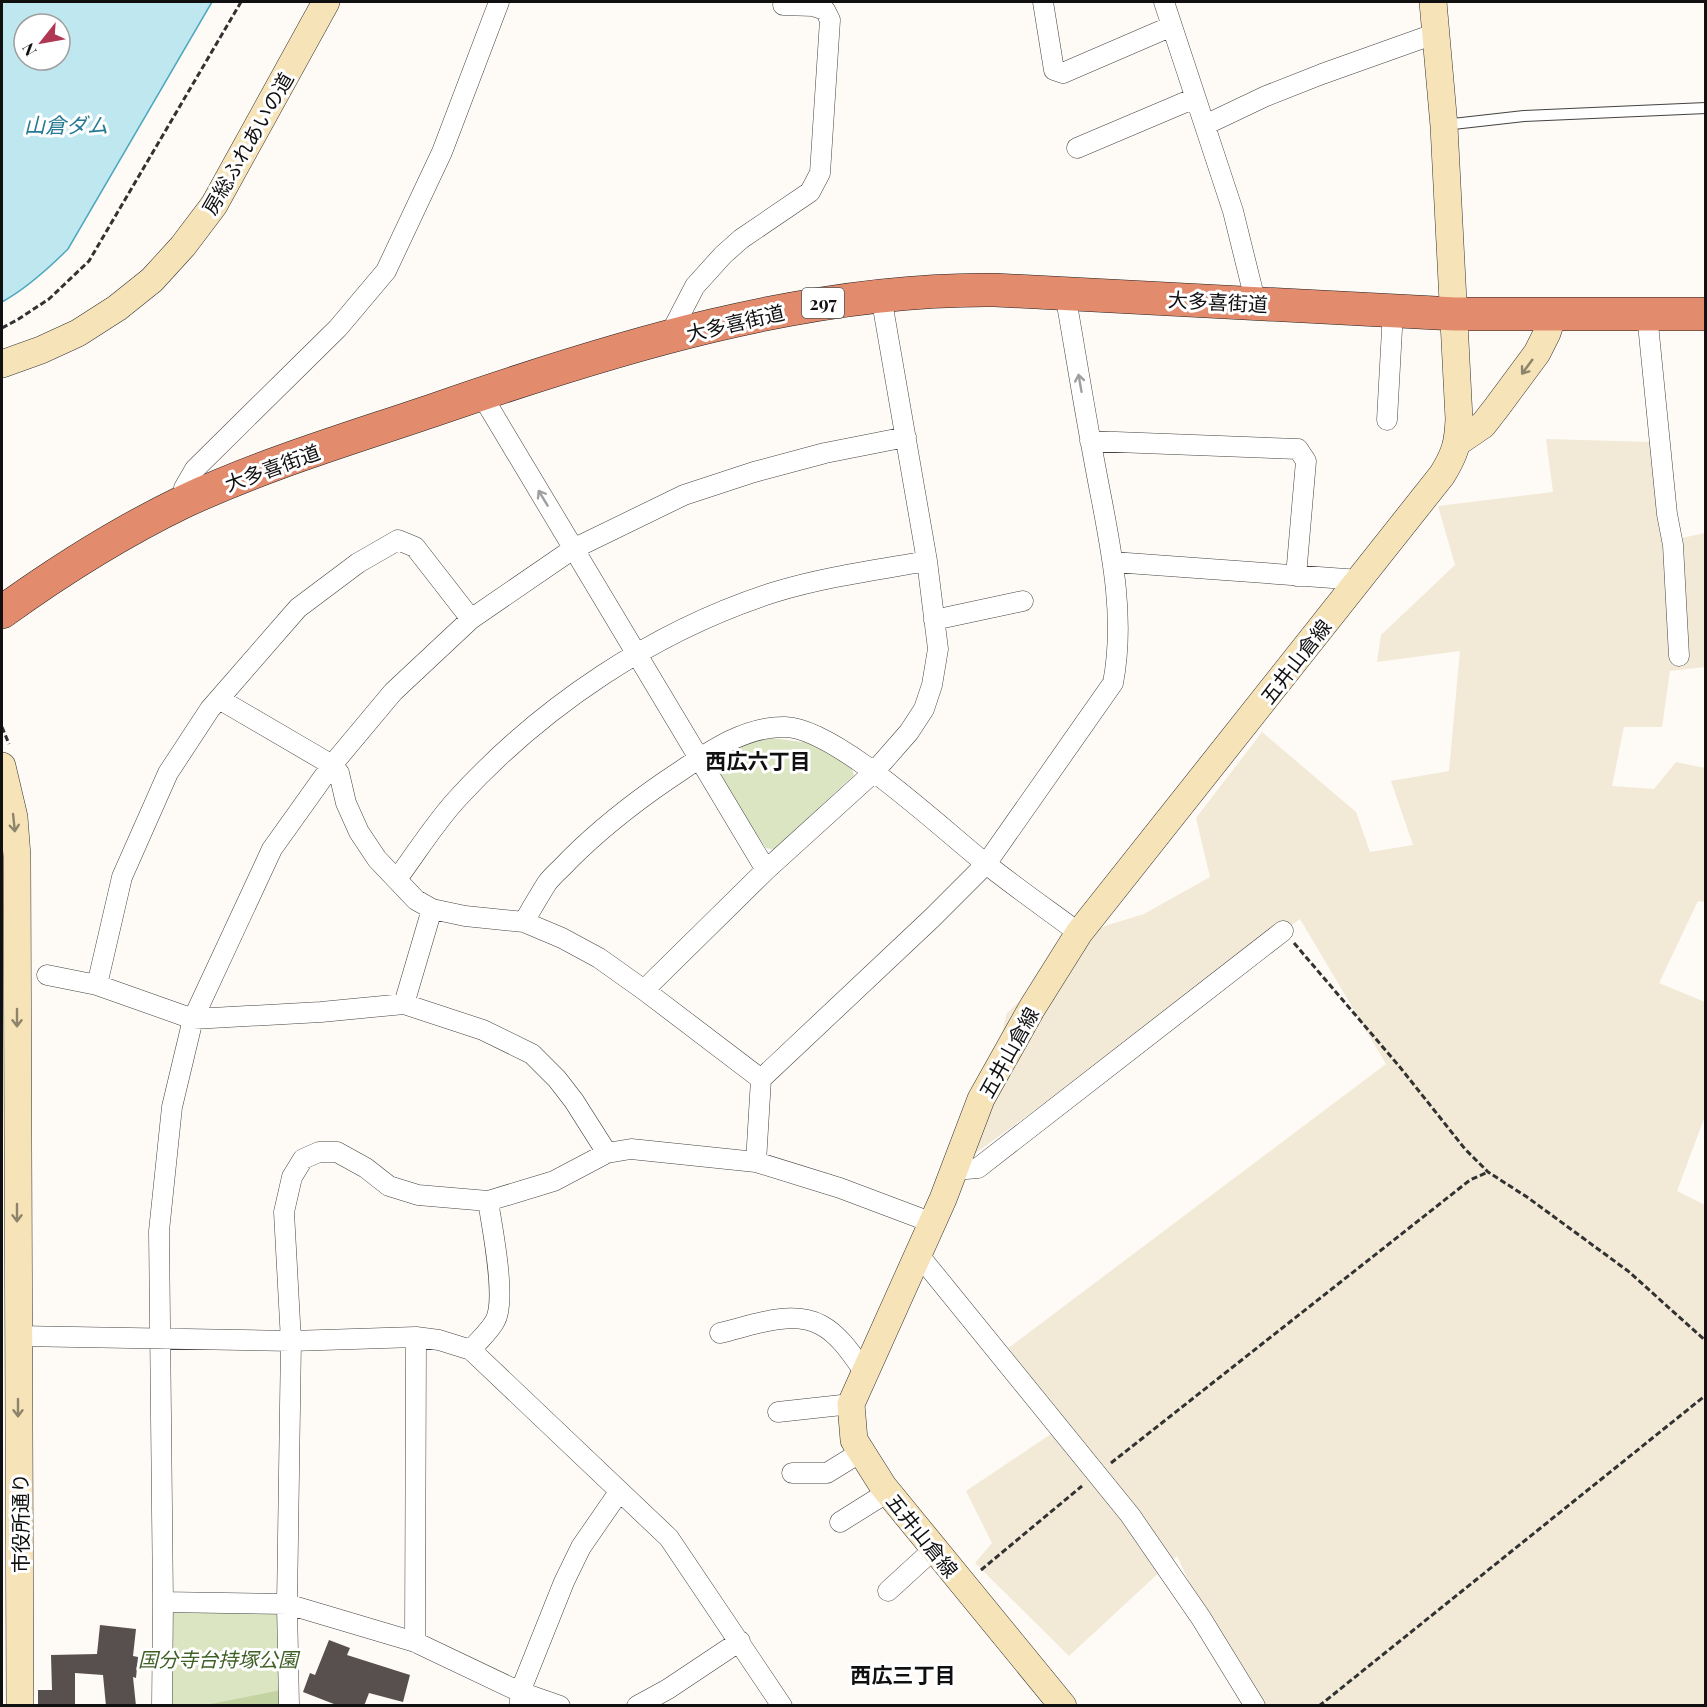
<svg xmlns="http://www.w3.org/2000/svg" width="1707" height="1707" font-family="'Playfair Display','Noto Sans JP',serif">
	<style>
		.farmland { fill: #f2ead7 }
		.green { fill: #dbe5c1 }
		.forest { fill: #c3d4a2 }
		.water { fill: #bfe7f0; stroke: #4ea8be; stroke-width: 1.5; fill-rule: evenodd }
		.building { fill: #58504e }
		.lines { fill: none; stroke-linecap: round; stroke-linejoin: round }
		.lane-casing { stroke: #434343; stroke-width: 12 }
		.street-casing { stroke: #434343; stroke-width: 21 }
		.secondary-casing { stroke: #323232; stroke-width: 28 }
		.highway-casing { stroke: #212121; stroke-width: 34 }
		.path { stroke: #323232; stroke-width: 3; stroke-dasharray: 6 3; stroke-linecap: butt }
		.lane { stroke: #fff; stroke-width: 10 }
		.street { stroke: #fff; stroke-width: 20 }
		.secondary { stroke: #f6e3b8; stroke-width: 27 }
		.highway { stroke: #e38b6d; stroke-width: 33 }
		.oneway { stroke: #8e846c }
		.oneway2 { stroke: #9f9f9f }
		.labels { text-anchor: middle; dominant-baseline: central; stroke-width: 6; stroke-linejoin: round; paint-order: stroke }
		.shield { fill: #fff; stroke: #585858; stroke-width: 1.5 }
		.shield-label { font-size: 18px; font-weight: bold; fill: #101010 }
		.street-label { font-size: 20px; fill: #101010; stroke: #fff }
		.park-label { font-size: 20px; font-style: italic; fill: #3f6127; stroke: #fff }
		.water-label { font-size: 21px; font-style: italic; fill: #277a94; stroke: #fff }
		.neighbourhood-label { font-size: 21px; font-weight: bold; fill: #101010; stroke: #fff }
	</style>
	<rect width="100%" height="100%" fill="#fefaf5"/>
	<path class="farmland" d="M1546,439l105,3 12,100 42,-9v134l-35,4 -8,56h-38l-12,59 42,3 22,-27 29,6v134l-7,-1 -39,82 46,19v114l-28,75 28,14v500h-444l-32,-38 -52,-111 -108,100 -94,-93 17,-20 -26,-52 88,-59 -55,-77 387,-291 -86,-145 -330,238 37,-144 88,-84 49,-15 66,-37 -14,-59 66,-86 94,80 14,40 43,-7 -22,-64 58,-10 11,-120 -83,11 4,-27 74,-70 -17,-59 115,-14z"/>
	<path class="green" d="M772,738l44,6 34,20 4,11 -80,75 -8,-2 -50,-76 1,-13 18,-14z
		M175,1609l103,2 3,94h-113l-1,-88z"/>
	<path class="forest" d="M281,1690v15h-75z"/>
	<path class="water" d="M2,2h210l-144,247c-21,21 -41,39 -66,53zM24,24h36v36h-36z"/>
	<path class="building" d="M100,1625l36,4 -3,27 5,1 -2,21 -3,-1 3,29h-30l-3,-31 -28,-2v33h-37v-16h14l-1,-35 46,-1z
		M329,1640l21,8 -3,7 63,20 -7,27 -34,-9 -5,13h-25l-36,-14 7,-19 5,2z"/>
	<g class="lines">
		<defs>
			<path id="lane" d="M1444,125l80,-9 182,-8"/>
			<path id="street" d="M1043,2l11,68 9,3 109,-47
				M1164,2l69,209 23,93
				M1205,125l61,-29 56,-22 115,-41
				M1077,148l118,-50
				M1647,314l20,200 6,31 6,111
				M668,338l27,-52 28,-31 18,-16 69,-47 10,-19 10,-153 -5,-10 -12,-4 -30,-1
				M481,394l285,476
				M1387,420l6,-109
				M1090,441l208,8 8,12 -10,115
				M183,502l1,-14 11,-19 143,-141 48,-57 56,-119 57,-150
				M1113,562l247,18
				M934,620l89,-19
				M219,699l113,66 7,8 7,30 13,29 18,27 39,41 16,9 33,7 59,6 38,16 37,20 45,32 117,89
				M397,879c20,-27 38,-56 60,-80 85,-93 198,-169 318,-207 49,-15 101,-22 152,-31
				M524,922c7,-13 15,-26 23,-39 6,-8 15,-15 22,-23 30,-30 63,-56 98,-80 35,-23 74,-54 118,-53 51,1 157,102 200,136 30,24 63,47 94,70
				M47,975l50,10 96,34 128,-7 83,-8 79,26 49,24 25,25 17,22 33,52
				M97,985l25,-108 46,-104 42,-64 88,-101 60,-45 40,-23 17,7 56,72
				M644,990l122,-120 108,-98 35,-40 15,-23 8,-24 6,-36 -11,-88 -46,-265
				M404,1004l28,-95
				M756,1162l5,-83 171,-161 54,-54 127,-181c14,-73 -5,-147 -18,-218 -11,-58 -20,-115 -30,-172
				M954,1170l24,-2 305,-237
				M918,1254l212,261 71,103 54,88
				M720,1333c30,-7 71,-24 101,-8 19,10 32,31 44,48
				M18,1336l273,5 125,-4 23,3 32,10 198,188 113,168
				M471,1350c7,-9 18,-18 24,-29 12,-21 -3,-94 -7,-120
				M778,1412l73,-8
				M792,1473h35l34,-21
				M840,1522l48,-30
				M888,1591l46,-42
				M163,1602l124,2 128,38 105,50 40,14
				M415,1642l1,-305
				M520,1703v-11l44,-110 17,-35 38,-55
				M162,1706l1,-104 -4,-371 13,-124 21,-88 79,-170 60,-84 61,-73 78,-73 102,-70 111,-54 70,-23 71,-19 81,-16
				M289,1706l-2,-102 4,-263 -7,-129 8,-35 11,-18 16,-7h18l29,16 23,18 29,9 70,6 66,-20 53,-28 24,-4 125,13 84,26 93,35
				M637,1706l31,-17 72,-48"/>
			<path id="secondary" d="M2,364l39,-14 37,-17 39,-25 35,-28 31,-34 31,-41 112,-203
				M1458,442l25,-17 14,-18 40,-54 10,-20 6,-18
				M2,766l12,51 3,39 3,850
				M1063,1706l-180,-220 -29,-46 -3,-36 92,-205 38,-100 51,-91 47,-75 363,-458c13,-21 16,-31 17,-56l-15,-293 -11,-124"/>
			<path id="highway" d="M2,612c57,-41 117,-79 181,-110 81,-38 169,-64 254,-93 176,-61 370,-121 558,-119l460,24h251"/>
		</defs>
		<use href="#lane" class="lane-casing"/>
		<use href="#street" class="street-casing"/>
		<use href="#secondary" class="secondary-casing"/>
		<use href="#highway" class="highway-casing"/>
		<path class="path" d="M2,328l15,-8 32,-21 40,-38 152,-259
			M2,727l7,17
			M1294,943l105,123 66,83 23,23 39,25 101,74 78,70
			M1111,1463l359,-283 18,-8
			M981,1570l101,-84
			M1319,1706l387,-311"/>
		<use href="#lane" class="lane"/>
		<use href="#street" class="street"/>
		<use href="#secondary" class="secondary"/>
		<use href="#highway" class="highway"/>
	</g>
	<defs><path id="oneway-shaft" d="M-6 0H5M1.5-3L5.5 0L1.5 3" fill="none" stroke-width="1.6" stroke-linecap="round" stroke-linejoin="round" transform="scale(1.5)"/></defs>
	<g class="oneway">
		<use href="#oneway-shaft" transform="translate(1527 367) rotate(126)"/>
		<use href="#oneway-shaft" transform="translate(14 823) rotate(84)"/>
		<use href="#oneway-shaft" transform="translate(17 1018) rotate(90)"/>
		<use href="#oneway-shaft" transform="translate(17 1213) rotate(90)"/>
		<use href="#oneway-shaft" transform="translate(18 1408) rotate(90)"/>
	</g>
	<g class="oneway2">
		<use href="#oneway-shaft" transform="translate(1080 383) rotate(-100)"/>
		<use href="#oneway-shaft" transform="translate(543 498) rotate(-121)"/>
	</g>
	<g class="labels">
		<rect class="shield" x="802" y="288" width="42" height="30" rx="4.5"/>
		<g class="shield-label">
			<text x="823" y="303">297</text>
		</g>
		<g class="street-label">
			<text transform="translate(247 143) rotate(-60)">房総ふれあいの道</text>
			<text transform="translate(1218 301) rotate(3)">大多喜街道</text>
			<text transform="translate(735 322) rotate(-13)">大多喜街道</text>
			<text transform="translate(272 467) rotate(-20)">大多喜街道</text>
			<text transform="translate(1295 661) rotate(-52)">五井山倉線</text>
			<text transform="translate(1008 1052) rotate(-61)">五井山倉線</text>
			<text transform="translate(19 1523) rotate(-90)">市役所通り</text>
			<text transform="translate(923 1535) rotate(51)">五井山倉線</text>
		</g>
		<g class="park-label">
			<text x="218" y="1658">国分寺台持塚公園</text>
		</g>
		<g class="water-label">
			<text x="66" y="124">山倉ダム</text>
		</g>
		<g class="neighbourhood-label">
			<text x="758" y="760">西広六丁目</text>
			<text x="903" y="1674">西広三丁目</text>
		</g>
	</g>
	<rect width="1707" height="1707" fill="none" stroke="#101010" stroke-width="6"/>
	<g transform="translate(42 42) rotate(239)"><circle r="28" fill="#ffffff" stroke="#9f9f9f" stroke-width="1.5"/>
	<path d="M0-4.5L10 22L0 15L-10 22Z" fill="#b13855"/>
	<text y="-9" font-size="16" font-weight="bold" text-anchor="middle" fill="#101010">N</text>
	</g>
</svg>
